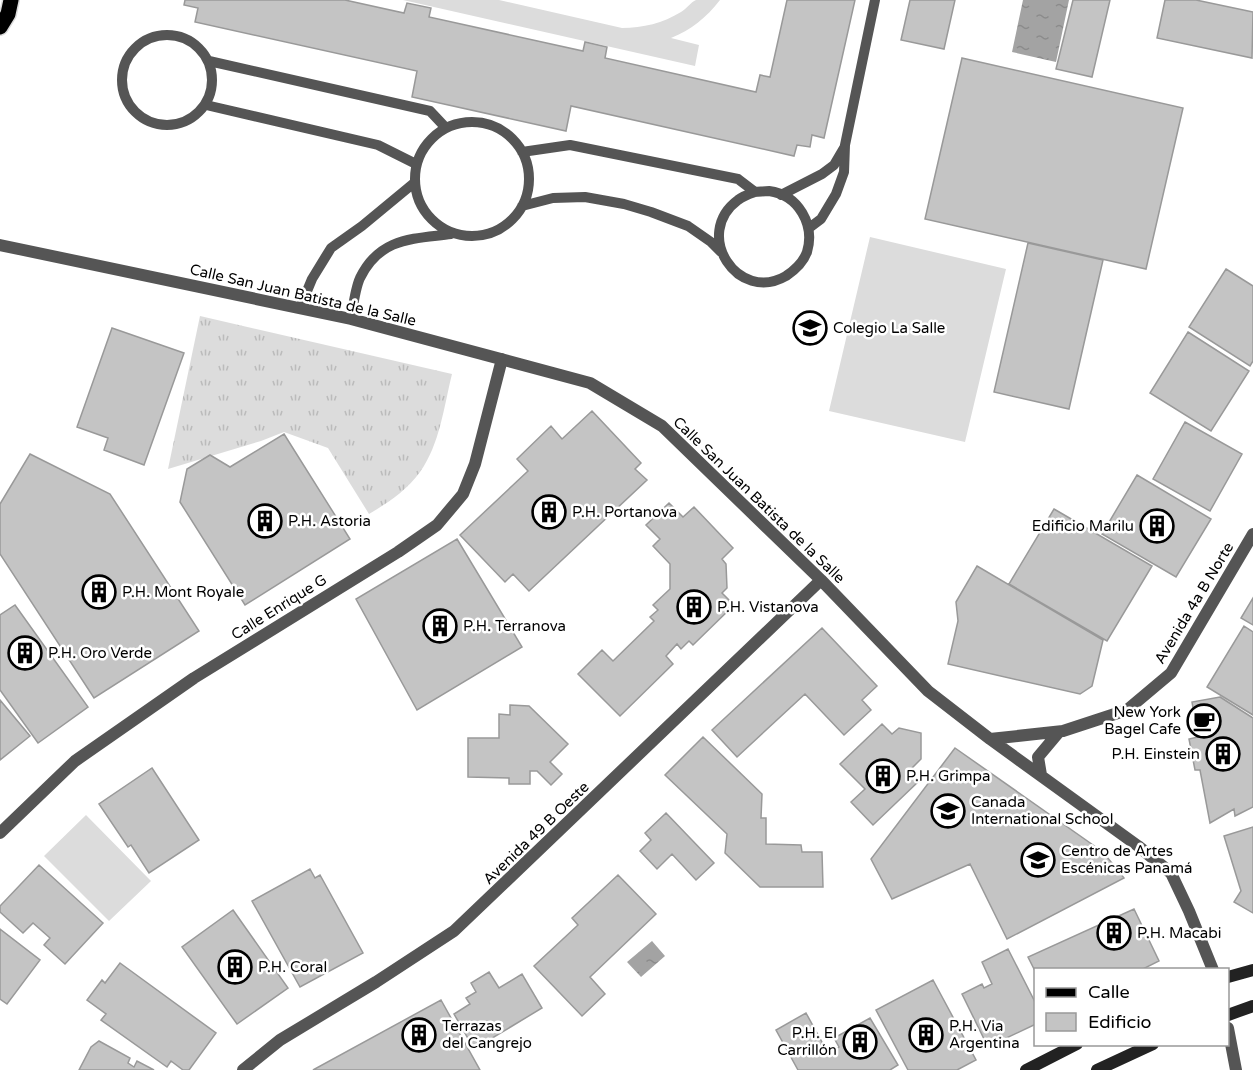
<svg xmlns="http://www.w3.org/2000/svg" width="1253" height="1070" font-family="'Varela Round',sans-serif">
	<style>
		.grass { fill: url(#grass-tufts) }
		.pitch { fill: #dcdcdc }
		.water { fill: url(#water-ripples) }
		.building { fill: #c4c4c4; stroke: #999; stroke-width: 1.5 }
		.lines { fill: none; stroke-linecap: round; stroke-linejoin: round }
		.primary-casing { stroke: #dbdbdb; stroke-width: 18 }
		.lane { stroke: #555; stroke-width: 10 }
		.street { stroke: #555; stroke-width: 12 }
		.secondary { stroke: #222; stroke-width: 12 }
		.primary { stroke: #000; stroke-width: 15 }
		.labels { text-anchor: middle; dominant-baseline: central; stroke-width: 5; stroke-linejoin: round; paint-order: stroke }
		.street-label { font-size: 15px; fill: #000; stroke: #fff }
		.poi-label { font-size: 15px; fill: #000; stroke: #fff; text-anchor: start }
	</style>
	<defs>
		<pattern id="grass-tufts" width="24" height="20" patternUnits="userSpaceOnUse" patternTransform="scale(1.5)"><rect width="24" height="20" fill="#dcdcdc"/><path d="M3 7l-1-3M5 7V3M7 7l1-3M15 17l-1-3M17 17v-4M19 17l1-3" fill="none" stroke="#bbb"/></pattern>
		<pattern id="water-ripples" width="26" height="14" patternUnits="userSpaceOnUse" patternTransform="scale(1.5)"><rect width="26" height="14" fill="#a3a3a3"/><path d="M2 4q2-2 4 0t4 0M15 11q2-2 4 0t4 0" fill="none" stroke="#8b8b8b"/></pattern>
	</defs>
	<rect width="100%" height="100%" fill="#fff"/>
	<path class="grass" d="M200,316l252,58c-8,32 -12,70 -32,98 -13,18 -32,31 -51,42l-41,-66 -44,-16 -23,9 -93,28z"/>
	<path class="pitch" d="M403,0h96l123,28c21,0 41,-5 59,-16 5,-3 10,-10 15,-12 6,0 17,0 24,0 -14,18 -29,30 -49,38l28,7 -4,21z
		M870,237l136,32 -41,173 -136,-31z
		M86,815l65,66 -42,40 -65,-65z"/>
	<path class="water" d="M1023,0h46l-13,62 -44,-10z
		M652,941l13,15 -24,21 -14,-15z"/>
	<path class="building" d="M185,0h160l59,13 3,-10 24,5 -2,9 154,34 2,-9 22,5 -2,11 151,34 4,-17 10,2 17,-77h68l-31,138 -12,-3 -2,12 -13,-2 -3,11 -223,-50 -5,25 -154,-34 5,-26 -222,-49 3,-14 -14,-3z
		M910,0h45l-11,49 -43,-9z
		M1073,0h37l-18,77 -36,-8z
		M1165,0h31l57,12 -1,46 -95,-20z
		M962,58l221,50 -37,161 -221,-50z
		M1028,243l75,17 -34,149 -75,-17z
		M1226,269l27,17v75l-3,5 -61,-39z
		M112,328l72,25 -40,112 -40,-15 4,-12 -31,-11z
		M1188,332l61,39 -38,60 -61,-38z
		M592,411l49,52 -6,6 12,11 -118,111 -16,-17 -8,8 -45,-47 68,-64 -11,-12 34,-33 11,13z
		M1185,422l57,32 -32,57 -57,-32z
		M284,434l66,105 -105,66 -65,-103 7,-33 23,-14 20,12z
		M30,454l80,40 89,137 -105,67 -94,-144v-50z
		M1137,475l74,44 -35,58 -74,-43z
		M669,503l14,14 11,-10 39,41 -11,11 4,5 1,24 -5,5 12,12 -41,40 -4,-4 -8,8 -4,-5 -11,12 7,8 -53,52 -42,-42 24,-24 11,11 41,-40 -4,-4 8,-7 -5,-5 17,-16v-25l-17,-18 7,-7 -14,-14z
		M1054,509l98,57 -45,75 -98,-57z
		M457,539l65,108 -105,63 -61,-111z
		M977,566l126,74 -11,46 -12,8 -132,-30 10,-43 -2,-19z
		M1253,598v27l-12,-7z
		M15,605l73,102 -50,36 -38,-53v-75z
		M1244,626l9,6v83l-46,-28z
		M822,628l55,58 -15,14 9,10 -27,25 -39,-41 -68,63 -25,-27z
		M1220,697l33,21v89l-18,9 -1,-7 -24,14 -10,-53h-5l-6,-31 9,-2 -6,-35z
		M0,700l30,36 -30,24z
		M510,705l19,1 39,38 -18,18 12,12 -11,11 -14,-14h-7v13h-21v-6l-41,-1v-39h31v-24l11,1z
		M882,724l10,10 7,-6 22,5v26l-12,12 10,10 -46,44 -22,-23 14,-13 -25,-25z
		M703,737l59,57 -1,24h5v26l35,1 1,7h20l1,35h-63l-35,-34 2,-19 -62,-59z
		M955,748l148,104 21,26 -117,61 -37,-75 -78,35 -21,-40z
		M152,768l47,72 -50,33 -18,-28 -3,2 -29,-43z
		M666,813l48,50 -18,17 -24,-26 -15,15 -17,-18 11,-11 -6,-7z
		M1253,827v86l-19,-11 7,-11 -17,-55z
		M39,865l64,58 -38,41 -21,-19 6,-7 -17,-15 -10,10 -23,-21v-6z
		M310,869l5,9 5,-3 43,78 -63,34 -48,-86z
		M618,875l38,39 -66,63 15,17 -23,22 -48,-50 44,-41 -6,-7z
		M1134,909l25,52 -18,9h-105v3l-8,-16z
		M233,910l55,78 -51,36 -55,-77z
		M0,929l40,31 -33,44 -7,-5z
		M1008,949l28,55v20l-38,18 -2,-4 -10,5 -24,-49 20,-10 2,4 8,-4 -10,-22z
		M120,963l96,70 -27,37h-6l-12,-9 -4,6 -66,-47 5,-6 -19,-14 15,-20 3,3z
		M489,972l10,16 23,-14 20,34 -68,41 -20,-35 16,-10 -4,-6 10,-6 -5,-9z
		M933,980l43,80 -19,10h-49l-32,-60z
		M441,1000l39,70h-167z
		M806,1013l22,40 11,-6 -5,-9 36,-20 28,47 -8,5h-92l-22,-40z
		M99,1041l31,17 -2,5 6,4 3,-6 17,9h-75l12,-23z"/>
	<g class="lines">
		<defs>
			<path id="primary" d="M0,27l8,-13 3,-14"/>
		</defs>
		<use href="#primary" class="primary-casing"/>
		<path class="lane" d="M122 80a45 45 0 1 1 90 0a45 45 0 1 1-90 0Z
			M209,61l221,50 16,17
			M206,105l172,40 38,19
			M415 179a57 57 0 1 1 114 0a57 57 0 1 1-114 0Z
			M522,152l48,-7 168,34 17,13c4,0 9,-1 14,-1 30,4 46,34 38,61 -4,11 -12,18 -21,24 -48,28 -94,-42 -48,-76 5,-4 11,-6 17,-8
			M781,195l41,-21 12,-9 10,-17
			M522,206l31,-8 32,-1 39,7 27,8 37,14 23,16 10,10
			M809,228l12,-9 15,-25 8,-22 1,-27 30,-145
			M300,308l12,-29 19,-31 31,-22 52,-43
			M351,319c2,-12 4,-30 9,-41 20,-41 53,-39 91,-44"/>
		<path class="street" d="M0,245l351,74 239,64 72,43 159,154 107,111 62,48 148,107 33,27 18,38 24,59
			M990,739l73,-8 64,-21 44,-37 82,-139
			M1041,775l-3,-18 21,-25
			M0,833l75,-72 119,-83 204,-126 39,-27 26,-31 12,-30 27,-105
			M1228,1028l8,42
			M243,1070l37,-30 96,-58 78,-51 367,-351"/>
		<path class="secondary" d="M1228,977l25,-7
			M1228,1015l25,-9
			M1026,1070l51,-26
			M1097,1070l56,-26"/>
		<use href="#primary" class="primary"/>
	</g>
	<defs>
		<symbol id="school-ring" viewBox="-11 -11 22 22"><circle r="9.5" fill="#fff" stroke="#000" stroke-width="1.5"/><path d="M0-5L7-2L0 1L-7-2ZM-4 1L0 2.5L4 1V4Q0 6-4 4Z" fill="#000"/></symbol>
		<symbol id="building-ring" viewBox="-11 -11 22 22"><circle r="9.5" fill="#fff" stroke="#000" stroke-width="1.5"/><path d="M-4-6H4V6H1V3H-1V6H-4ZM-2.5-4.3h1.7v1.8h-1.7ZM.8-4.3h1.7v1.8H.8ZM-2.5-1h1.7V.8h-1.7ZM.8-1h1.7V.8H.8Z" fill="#000"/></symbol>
		<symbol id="cafe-ring" viewBox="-11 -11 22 22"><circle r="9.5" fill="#fff" stroke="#000" stroke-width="1.5"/><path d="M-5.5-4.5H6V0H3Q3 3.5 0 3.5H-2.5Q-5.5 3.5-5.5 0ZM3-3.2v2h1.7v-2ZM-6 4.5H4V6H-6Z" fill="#000"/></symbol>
	</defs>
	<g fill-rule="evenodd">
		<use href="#school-ring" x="791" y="309" width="38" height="38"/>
		<use href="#building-ring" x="530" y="493" width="38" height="38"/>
		<use href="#building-ring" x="246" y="502" width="38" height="38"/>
		<use href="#building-ring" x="1138" y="507" width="38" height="38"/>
		<use href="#building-ring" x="80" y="573" width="38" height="38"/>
		<use href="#building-ring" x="675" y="588" width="38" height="38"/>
		<use href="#building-ring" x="421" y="607" width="38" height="38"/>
		<use href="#building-ring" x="6" y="634" width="38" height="38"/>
		<use href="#cafe-ring" x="1185" y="702" width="38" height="38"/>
		<use href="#building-ring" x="1204" y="735" width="38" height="38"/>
		<use href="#building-ring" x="864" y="757" width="38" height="38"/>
		<use href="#school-ring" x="929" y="792" width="38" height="38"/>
		<use href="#school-ring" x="1019" y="841" width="38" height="38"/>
		<use href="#building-ring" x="1095" y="914" width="38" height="38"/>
		<use href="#building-ring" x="216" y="948" width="38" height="38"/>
		<use href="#building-ring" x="400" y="1016" width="38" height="38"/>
		<use href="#building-ring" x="907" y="1016" width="38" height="38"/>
		<use href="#building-ring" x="841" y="1023" width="38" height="38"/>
	</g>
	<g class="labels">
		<g class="street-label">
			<text transform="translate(303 295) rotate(13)">Calle San Juan Batista de la Salle</text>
			<text transform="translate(759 500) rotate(44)">Calle San Juan Batista de la Salle</text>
			<text transform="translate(1194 603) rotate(-59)">Avenida 4a B Norte</text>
			<text transform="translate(279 607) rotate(-32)">Calle Enrique G</text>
			<text transform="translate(536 833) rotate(-44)">Avenida 49 B Oeste</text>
		</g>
		<g class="poi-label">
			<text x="833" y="328">Colegio La Salle</text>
			<text x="572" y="512">P.H. Portanova</text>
			<text x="288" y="521">P.H. Astoria</text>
			<text x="1134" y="526" text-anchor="end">Edificio Marilu</text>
			<text x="122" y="592">P.H. Mont Royale</text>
			<text x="717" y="607">P.H. Vistanova</text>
			<text x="463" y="626">P.H. Terranova</text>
			<text x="48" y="653">P.H. Oro Verde</text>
			<text x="1181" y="712" text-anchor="end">New York<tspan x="1181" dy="17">Bagel Cafe</tspan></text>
			<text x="1200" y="754" text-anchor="end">P.H. Einstein</text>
			<text x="906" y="776">P.H. Grimpa</text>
			<text x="971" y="802">Canada<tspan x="971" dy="17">International School</tspan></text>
			<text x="1061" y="851">Centro de Artes<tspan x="1061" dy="17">Escénicas Panamá</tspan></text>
			<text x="1137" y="933">P.H. Macabi</text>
			<text x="258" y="967">P.H. Coral</text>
			<text x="442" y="1026">Terrazas<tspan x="442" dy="17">del Cangrejo</tspan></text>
			<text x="949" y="1026">P.H. Via<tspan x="949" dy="17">Argentina</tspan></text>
			<text x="837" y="1033" text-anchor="end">P.H. El<tspan x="837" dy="17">Carrillón</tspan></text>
		</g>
	</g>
	<rect x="1034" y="968" width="195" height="78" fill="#ffffff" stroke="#999999" stroke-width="1.5"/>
	<rect x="1046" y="988" width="30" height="9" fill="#000000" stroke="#999999" stroke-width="1.5"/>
	<text x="1088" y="998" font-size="18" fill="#000000">Calle</text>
	<rect x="1046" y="1013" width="30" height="18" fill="#c4c4c4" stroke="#999999" stroke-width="1.5"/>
	<text x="1088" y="1028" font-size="18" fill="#000000">Edificio</text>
</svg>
